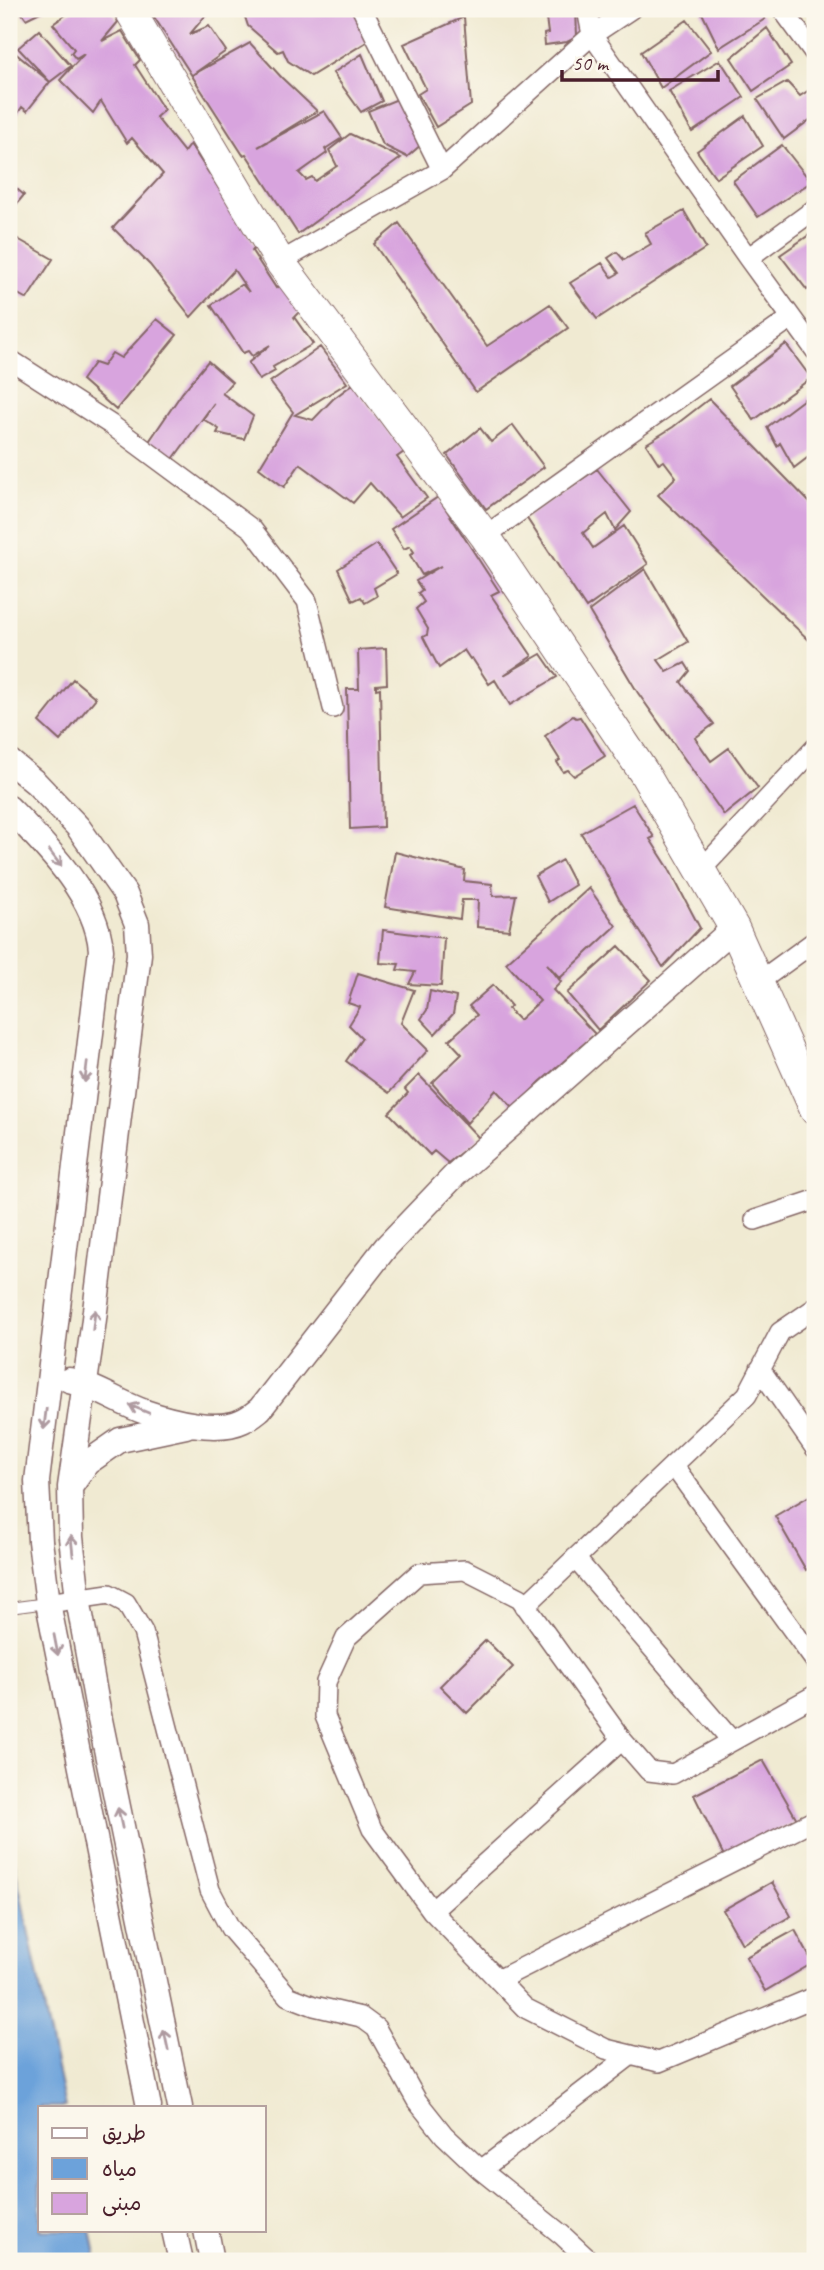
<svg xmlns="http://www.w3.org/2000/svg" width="824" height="2270" font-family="Caveat,'Playpen Sans Arabic',sans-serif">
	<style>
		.water { fill: #6ca2da; stroke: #5b6082; stroke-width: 2 }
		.building { fill: #d8a4de }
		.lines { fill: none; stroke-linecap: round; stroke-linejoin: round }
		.service-casing { stroke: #846665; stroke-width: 12 }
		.minor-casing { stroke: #846665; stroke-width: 22 }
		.tertiary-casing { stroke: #846665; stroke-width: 27 }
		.primary-casing { stroke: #846665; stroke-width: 32 }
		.service { stroke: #fff; stroke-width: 10 }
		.minor { stroke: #fff; stroke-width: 19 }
		.tertiary { stroke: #fff; stroke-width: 24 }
		.primary { stroke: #fff; stroke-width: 30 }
		.oneway { stroke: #ae9aa0 }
	</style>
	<rect width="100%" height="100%" fill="#fbf7ec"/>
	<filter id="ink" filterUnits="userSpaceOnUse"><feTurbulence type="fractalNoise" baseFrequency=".0143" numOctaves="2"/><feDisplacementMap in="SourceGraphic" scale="14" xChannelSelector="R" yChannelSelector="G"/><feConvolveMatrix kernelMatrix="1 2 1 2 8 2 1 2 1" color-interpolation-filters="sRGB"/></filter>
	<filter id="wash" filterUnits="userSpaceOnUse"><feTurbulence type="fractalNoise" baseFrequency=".00686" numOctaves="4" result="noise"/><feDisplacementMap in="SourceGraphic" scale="28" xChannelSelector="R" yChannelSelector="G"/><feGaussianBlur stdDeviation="1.57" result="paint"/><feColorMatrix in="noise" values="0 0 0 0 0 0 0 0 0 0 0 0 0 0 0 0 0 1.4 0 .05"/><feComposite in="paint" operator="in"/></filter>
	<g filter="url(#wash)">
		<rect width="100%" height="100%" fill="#f0ead2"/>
		<path class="water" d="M9,1838l56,269h-25v123h51l6,31h-88z"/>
		<g id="blocks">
			<path class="building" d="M19,9h27l-20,10z
				M74,9h38l6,13 -16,19 20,-10 18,29 -5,5 29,45 -8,7 28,35 6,-8 66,102 -4,5 24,37 7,-5 18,27 -7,7 19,27 -40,23 2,4 -16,9 -11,-17 22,-18 -18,11 -4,-5 -5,2 -32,-48 31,-21 7,8 -15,-22 -43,47 -41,-52 -37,-37 50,-54 -31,-36 -5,5 -26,-42 -8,12 -33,-33 24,-26 -8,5 -5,-6 3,-4 -21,-25z
				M149,9h53l4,6 -16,19 19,-8 17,25 -34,24 58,-32 32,35 35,33 -59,36 66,-36 18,27 -17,11 2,4 -28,20 7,7 6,-3 3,4 22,-15 -8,-16 21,-16 51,24 -103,76 -52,-80 -3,1z
				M225,9h22l-16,7z
				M254,9h105l14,29 -62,38 -23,-15 -5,-11 -5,2 -30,-26 -4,-12z
				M576,9l1,28 -10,5 -22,3 -1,-11 4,-1 -3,-23z
				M704,9h54l7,10 -46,29 -18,-37z
				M464,17l7,88 -35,22 -18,-33 8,-5 -22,-45z
				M687,20l24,31 -50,37 -20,-36z
				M767,28l24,37 -38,26 -22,-33z
				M39,30l32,36 -21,16 -23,29 -5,-4 -13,20v-79l41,34 -32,-34z
				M362,54l20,47 -21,11 -28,-39z
				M720,60l24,37 -52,35 -23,-41z
				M787,82l13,14 14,-9 1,1v28l-31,23 -27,-40z
				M400,98l23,45 -16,14 -24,-12 -15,-34z
				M745,116l18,30 -47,32 -19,-27z
				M782,145l29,37 -53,35 -25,-36z
				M9,182l15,13 -15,18z
				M684,211l22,37 -109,71 -27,-36 32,-20 10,14 7,-4 -11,-15 9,-6 7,8 27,-16 -6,-11z
				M399,223l88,123 63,-42 18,24 -92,64 -102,-148z
				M815,231v53l-8,6 -27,-35z
				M9,234l44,25 -26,40 -18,-10z
				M157,319l20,16 -61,75 -34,-30 12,-17 9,3 9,-13 9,5z
				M786,344l25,34 -57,42 -24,-34z
				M320,347l27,36 -52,32 18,5 20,-21 20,-15 51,68 -7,5 30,41 -27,19 -30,-34 -17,20 -53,-39 -16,23 -25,-19 34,-56 -23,-30z
				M208,361l24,21 -10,11 31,23 -9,23 -27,-6 2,-4 -16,-10 11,-16 -41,56 -25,-16 34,-50z
				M815,391v61l-21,16 -14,-25 -3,3 -10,-19z
				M709,399l106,109v138l-157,-151 18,-18 -12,-16 -5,3 -13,-20 27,-17z
				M513,425l31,42 -58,42 -39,-54 33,-27 11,14z
				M597,469l34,43 -16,18 -8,-16 -24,19 10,15 31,-22 24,38 -62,44 -60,-91z
				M438,497l61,94 -8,4 41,61 -28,19 37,-21 16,23 -47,28 -15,-25 -6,4 -17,-26 -2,1 -6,-9 -25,18 -16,-31 4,-2 1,-6 -12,-20 8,-7 -6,-9 4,-3 -6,-9 25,-15 -19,9 -12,-20 4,-3 -4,-6 -6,3 -13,-20z
				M377,544l20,30 -23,14 3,8 -12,7 -4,-6 -8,4 -15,-32z
				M645,569l43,73 -30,18 9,12 18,-9 5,8 -9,11 33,42 -19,14 16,23 18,-13 29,40 -34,27 -86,-122 -49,-82z
				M386,648l1,36 -11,1v4l4,-1 3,139 -33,2 -3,-140h12l-1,-39z
				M73,679l23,19 -36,43 -21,-19z
				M573,716l3,2 4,-1 25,39 -31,20 -6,-6 -5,2 -6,-10 3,-2 -15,-24z
				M633,804l21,33 -4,2 18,28 32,61 -37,39 -44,-68 -15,-29 -23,-37z
				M395,852l70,18 -1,11 28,3 1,12 23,-1 -7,35 -32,-3 1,-27h-16l-2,19 -75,-12z
				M562,860l13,25 -27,17 -13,-26z
				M589,888l27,38 -56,52 -13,-14 14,18 -8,8 42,44 -55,48 -26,27 -18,-19 -29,33 -35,-40 30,-29 -13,-14 28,-25 -8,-9 24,-21 18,21 -3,3 11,11 21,-19 -34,-38z
				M383,930l61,8 -3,48 -32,-2 6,-12 -18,-2 2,-6 -19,-1z
				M619,946l32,34 -53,50 -31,-37z
				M358,973l56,17 -13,33 27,27 -39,43 -43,-32 16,-23 -13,-13 11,-18 -12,-4z
				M430,991l26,6 -3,17 -18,20 -14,-15 6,-9z
				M419,1075l60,63 -31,25 -14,-12 -4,4 -41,-42 19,-20 -3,-4z
				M813,1494l2,5v65l-9,6 -31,-54z
				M486,1640l27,27 -46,46 -27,-27z
				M763,1760l35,61 -74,35 -30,-61z
				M772,1882l19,34 -49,28 -19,-34z
				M795,1930l18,33 -48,28 -19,-34z"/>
		</g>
	</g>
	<g filter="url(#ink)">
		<use href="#blocks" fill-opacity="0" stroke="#846665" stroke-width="2"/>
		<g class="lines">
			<defs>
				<path id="service" d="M9,1608l38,-5"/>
				<path id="minor" d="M362,9l80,161
					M587,9l5,26 156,223 67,92
					M782,9l33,45
					M748,258l67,-49
					M280,262l162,-92 150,-135 39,-26
					M9,359l101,65 142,105 55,72 26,107
					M485,536l306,-218
					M700,871l115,-123
					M757,983l58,-42
					M755,1220l60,-20
					M760,1369l55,79
					M673,1465l142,196
					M575,1558l157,183
					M48,1603l61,-9 17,9 17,29 67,258 20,38 58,68 26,10 47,11 15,11 41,73 27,34 37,35 81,65 28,26
					M525,1606l222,-211 33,-63 35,-24
					M815,1695l-142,79 -24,-3 -27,-31 -102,-142 -55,-28 -46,3 -73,65 -20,44 -1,34 47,113 60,82 93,97 81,41 53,13 156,-65
					M432,1911l190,-171
					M498,1980l313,-158 4,9
					M481,2170l150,-115"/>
				<path id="tertiary" d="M9,761l27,22 42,44 47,67 12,30 2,30 -46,373 -23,160 1,50 7,62 20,111 82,397
					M9,808c36,37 88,88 92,142l-64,531 3,60 8,62 101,504
					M69,1380c27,6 50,23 76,32 26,9 72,21 97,9 7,-3 13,-8 18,-12l126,-162 70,-73 278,-246
					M71,1486l16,-23 33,-23 66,-14
					M174,2230l7,31
					M206,2230l6,31"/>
				<path id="primary" d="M129,9l151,253 205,274 159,237 90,155 81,182"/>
			</defs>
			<use href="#service" class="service-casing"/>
			<use href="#minor" class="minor-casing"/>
			<use href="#tertiary" class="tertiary-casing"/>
			<use href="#primary" class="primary-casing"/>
			<use href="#service" class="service"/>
			<use href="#minor" class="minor"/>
			<use href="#tertiary" class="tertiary"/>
			<use href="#primary" class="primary"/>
		</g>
		<defs><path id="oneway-shaft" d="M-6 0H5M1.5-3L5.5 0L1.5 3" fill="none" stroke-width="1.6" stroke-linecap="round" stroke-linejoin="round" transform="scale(1.75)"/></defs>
		<g class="oneway">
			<use href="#oneway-shaft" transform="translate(55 858) rotate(53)"/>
			<use href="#oneway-shaft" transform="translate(86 1072) rotate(97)"/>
			<use href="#oneway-shaft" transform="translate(94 1320) rotate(-83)"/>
			<use href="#oneway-shaft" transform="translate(139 1409) rotate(-158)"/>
			<use href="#oneway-shaft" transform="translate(45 1419) rotate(97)"/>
			<use href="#oneway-shaft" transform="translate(72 1546) rotate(-96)"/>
			<use href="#oneway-shaft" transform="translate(56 1645) rotate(79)"/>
			<use href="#oneway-shaft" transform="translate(120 1818) rotate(-102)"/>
			<use href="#oneway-shaft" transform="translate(166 2040) rotate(-102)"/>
		</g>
	</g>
	<rect width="824" height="2270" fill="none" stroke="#fbf7ec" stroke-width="35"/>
	<rect x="38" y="2106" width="228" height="126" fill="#fbf7ec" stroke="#b4a19f" stroke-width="2"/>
	<rect x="52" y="2128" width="35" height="10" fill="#ffffff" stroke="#b4a19f" stroke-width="2"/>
	<text x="102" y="2140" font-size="21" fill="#4a1f2b">طريق</text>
	<rect x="52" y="2158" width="35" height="21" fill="#6ca2da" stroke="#b4a19f" stroke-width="2"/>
	<text x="102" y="2176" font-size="21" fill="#4a1f2b">مياه</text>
	<rect x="52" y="2193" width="35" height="21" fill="#d8a4de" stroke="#b4a19f" stroke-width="2"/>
	<text x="102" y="2210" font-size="21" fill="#4a1f2b">مبنى</text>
	<path d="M562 70v10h156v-10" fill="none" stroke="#4a1f2b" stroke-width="3.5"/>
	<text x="572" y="70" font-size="21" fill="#4a1f2b" stroke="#fbf7ec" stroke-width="5" paint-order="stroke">50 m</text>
</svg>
